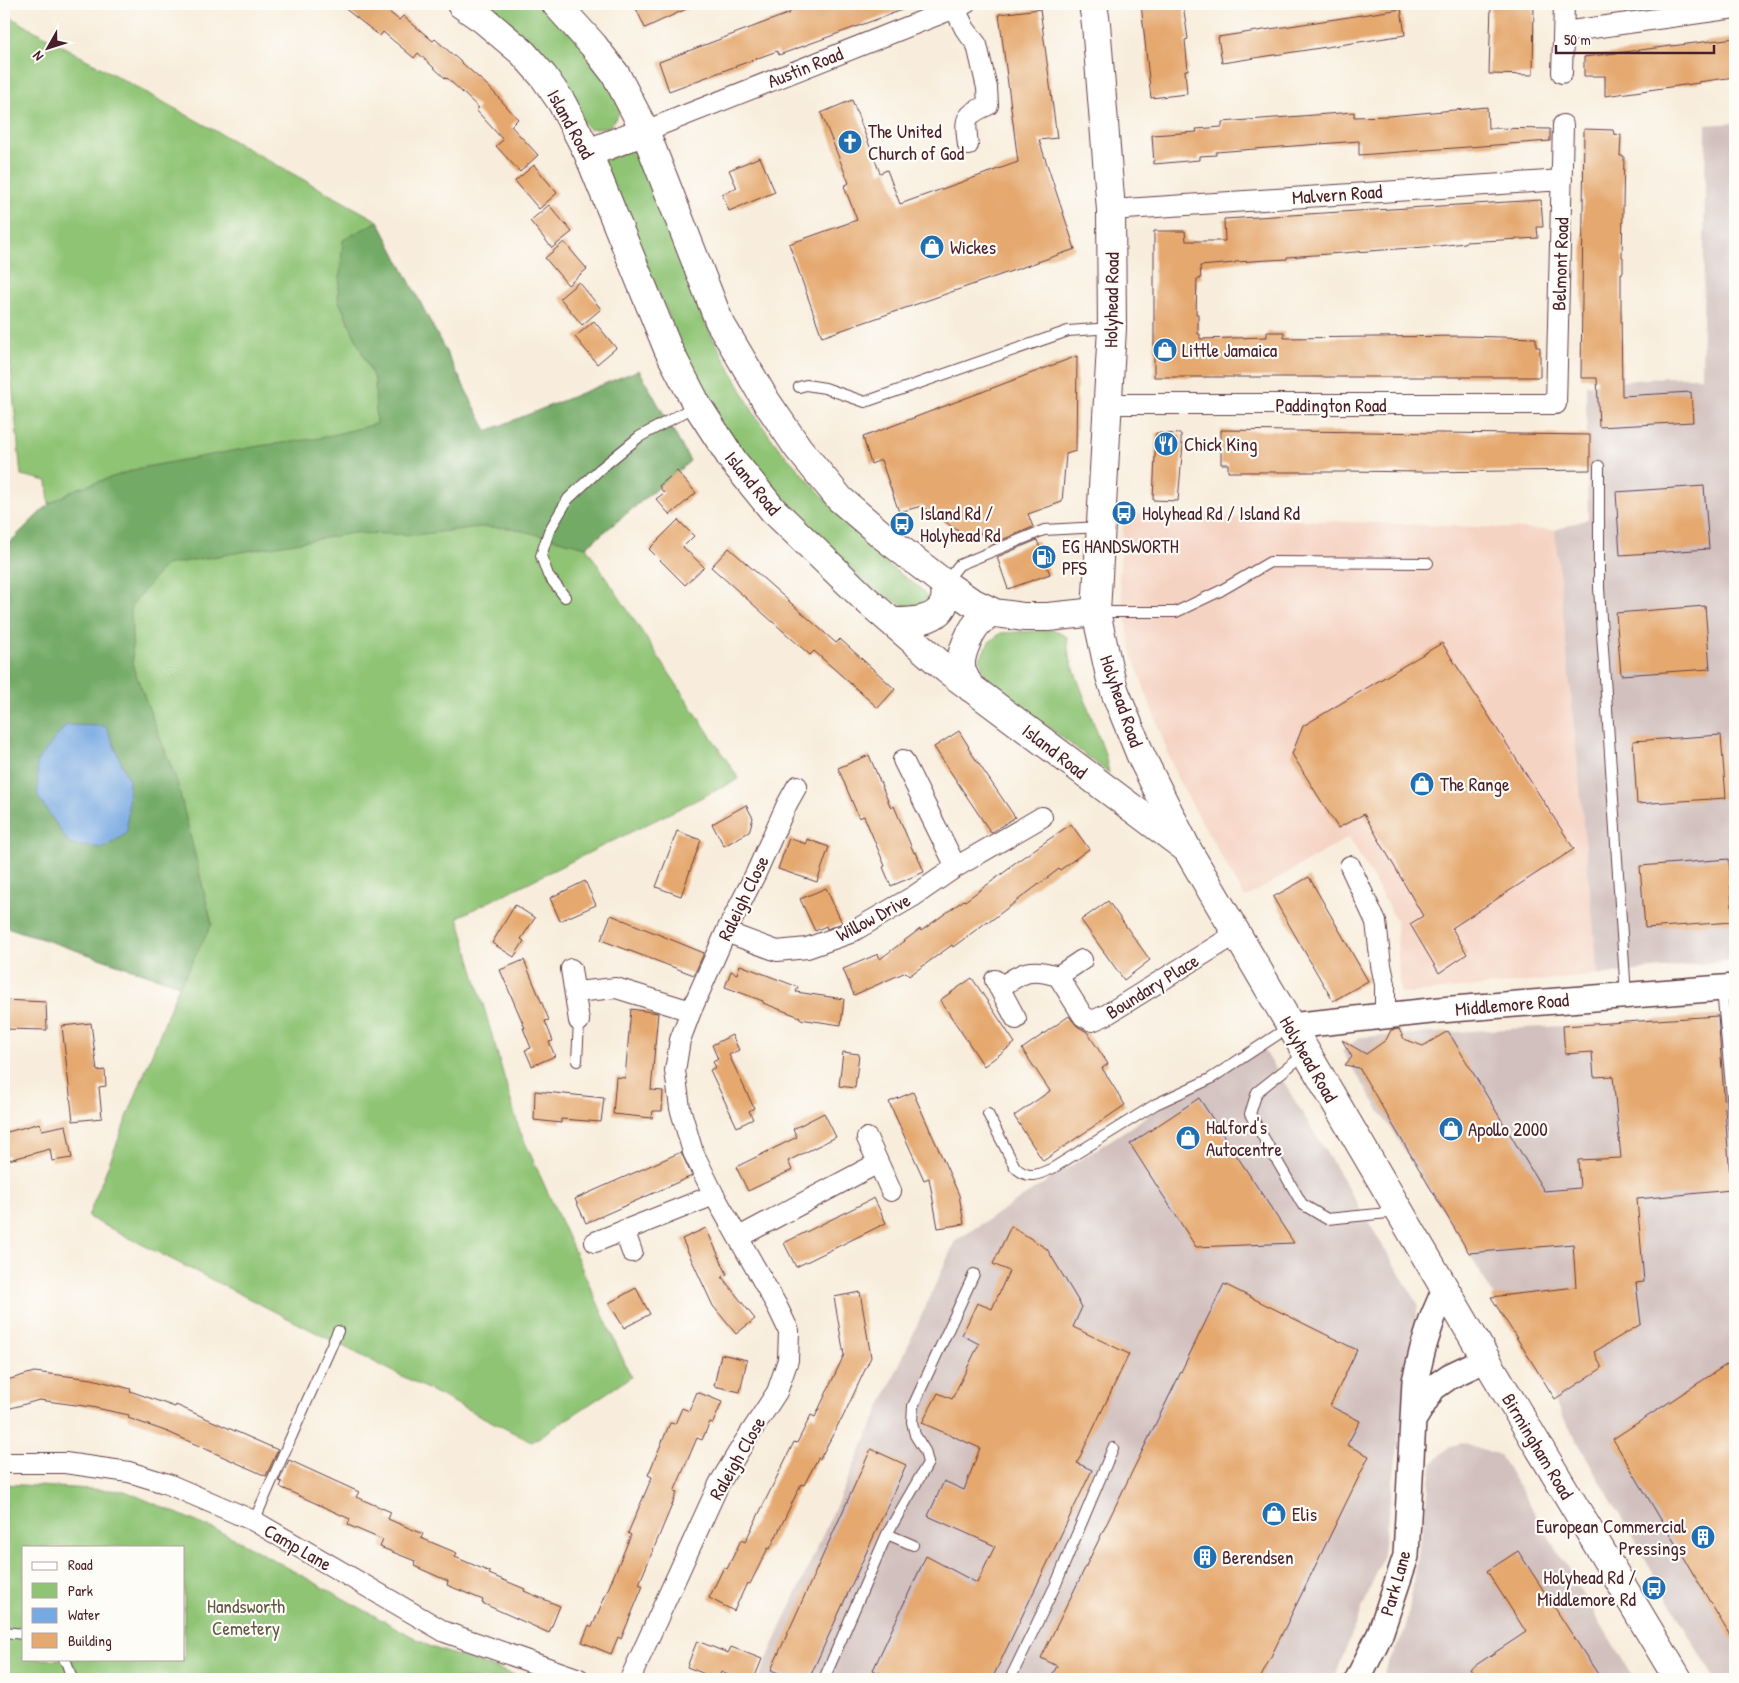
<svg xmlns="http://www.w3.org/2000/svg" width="1739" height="1683" font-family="'Patrick Hand',sans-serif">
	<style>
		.built { fill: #f5d3c2 }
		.industrial { fill: #d1c0bd }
		.green { fill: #8fc475; stroke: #6c7250; fill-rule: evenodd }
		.forest { fill: #73aa66; stroke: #5e6448 }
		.water { fill: #77a9e2; stroke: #606486 }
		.building { fill: #e5a86e }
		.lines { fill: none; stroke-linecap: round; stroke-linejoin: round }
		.service-casing { stroke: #643e46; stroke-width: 12 }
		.minor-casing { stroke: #643e46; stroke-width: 22 }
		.tertiary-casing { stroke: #643e46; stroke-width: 28 }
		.primary-casing { stroke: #643e46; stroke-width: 30 }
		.trunk-casing { stroke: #643e46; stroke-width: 30 }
		.service { stroke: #fff; stroke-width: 10 }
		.minor { stroke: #fff; stroke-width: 20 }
		.tertiary { stroke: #fff; stroke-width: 25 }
		.primary { stroke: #fff; stroke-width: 28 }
		.trunk { stroke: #fff; stroke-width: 28 }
		.labels { text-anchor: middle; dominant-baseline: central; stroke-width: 4.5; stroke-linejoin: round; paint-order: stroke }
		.street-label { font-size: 19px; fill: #4a1f2b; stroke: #fdfcf7 }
		.poi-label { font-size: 19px; fill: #4a1f2b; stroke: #fdfcf7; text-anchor: start }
		.park-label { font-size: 19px; fill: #625945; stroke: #fdfcf7 }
	</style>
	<rect width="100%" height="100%" fill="#fdfcf7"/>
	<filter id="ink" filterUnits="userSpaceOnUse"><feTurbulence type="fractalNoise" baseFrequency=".02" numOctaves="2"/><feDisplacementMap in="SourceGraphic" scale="10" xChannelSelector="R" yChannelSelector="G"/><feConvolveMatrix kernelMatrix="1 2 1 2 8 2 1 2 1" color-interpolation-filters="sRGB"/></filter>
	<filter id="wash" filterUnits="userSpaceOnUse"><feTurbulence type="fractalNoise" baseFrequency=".0096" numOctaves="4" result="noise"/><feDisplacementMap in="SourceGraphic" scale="20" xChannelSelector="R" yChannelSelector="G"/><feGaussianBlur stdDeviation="1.12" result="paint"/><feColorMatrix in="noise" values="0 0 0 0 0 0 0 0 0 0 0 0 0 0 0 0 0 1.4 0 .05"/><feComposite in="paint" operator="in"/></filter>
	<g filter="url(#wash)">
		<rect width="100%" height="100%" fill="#f8eddc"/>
		<path class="built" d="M1124,513l431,17 43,445 -198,19 -4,-74 -47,-83 -104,61 -68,-120 -46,-126 -12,-73z"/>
		<path class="industrial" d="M1735,123v837l-137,15 -43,-445 33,-11 -2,-134 80,-8h36l4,-252z
			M1735,1014v665h-21l-245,-426 -127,-202 18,-14 203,-11z
			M1260,1043l158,261 -36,255 -48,120h-576l197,-438z
			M1463,1443l37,12 134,224h-253l25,-51 27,-165 17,-17z"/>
		<path class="green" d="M475,4h67l49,50 30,50 -2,10 -10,13 -20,2z
			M8,16l370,205 109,210 152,-61 51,91 -104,86 153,232 -281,138 61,212 112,248 -99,65 -444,-225 91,-232 -175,-59v-383l6,-1 39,-38 -2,-23 -26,-6 -16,-164 -1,-1v-264z
			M637,147l65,170 54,100 21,29 104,114 39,28 9,11 -10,10 -10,-1 -43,-22 -93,-87 -67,-97 -104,-240z
			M1055,630l12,7 2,19 36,98 4,19 -123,-93 -6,-22 9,-16 12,-9z
			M4,1484l121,7 109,47 197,109 96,32h-523zM24,1547h160v112h-160z"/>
		<path class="forest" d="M378,221l109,210 152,-61 51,91 -104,86 -75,-19 -32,-1 -63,8 -62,-2 -189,32 -34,41 2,61 44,115 35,142 -32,61 -176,-59v-383l6,-1 39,-38 27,-15 64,-21 119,-22 61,-8 56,-14 -1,-43 -37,-82 5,-59z"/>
		<path class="water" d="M66,725l40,1 23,55 -2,52 -23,15 -34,-3 -32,-48 -1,-36z"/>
		<g id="blocks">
			<path class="building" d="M339,4h40l20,16 4,-4 30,25 2,-2 53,47 30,33 -7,7 27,29 -18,17 -24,-26 7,-6 -27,-30 3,-2 -32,-30 -1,1 -28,-26 -4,5 -31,-26 -3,4z
				M634,4h63l-52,24z
				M798,4h115v2l-134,49 -2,-4 -108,40 -10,-29 131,-49 -1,-2 10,-4z
				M1141,4h42l5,35 -3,1 3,30h-3l2,24 -36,4z
				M1491,4h43l-1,71 -44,-1z
				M1040,9l17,129 -18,2 36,109 -253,88 -33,-93 68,-24 -13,-34 5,-3 -28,-70 31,-13 28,73 7,-3 13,34 118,-42 -19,-148z
				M1401,9l4,26 -183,28 -4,-26z
				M1735,38v39l-37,5 1,1 -94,13v-20h-21v-19z
				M1487,107l1,21 62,1v12l-191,14v-14l-143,11v3l-17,1v4l-45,4 -2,-29 45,-3 -1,-3 26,-2v-5l132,-10v5l35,-1z
				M1584,129l29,1 1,4 7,1 -1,21h4l-2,101h1v16h-2v33l1,90 69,-4 2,30 -94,5 -2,-49h-16z
				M760,157l15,35 -46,19 -7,-17 15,-6 -8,-18z
				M534,165l23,28 -18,16 -24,-28z
				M1541,200l2,27h-6l1,11 -73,4v1l-27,3 -151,11v2l-52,3v1l-35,3 1,13h-4l-1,35h2v20h2v5l67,-2v-5h17v6l179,-2 73,2v9h4v30h-386v-146h31l1,10h39l-1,-22z
				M549,205l23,27 -20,16 -22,-27z
				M564,242l23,27 -19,16 -23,-27z
				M579,282l22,27 -19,16 -22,-27z
				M594,321l22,27 -19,16 -22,-27z
				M1077,356l-1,95 -10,3 -4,48 -34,12 5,13 -41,17 -5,-13 -20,6 -45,-31 -23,6 -18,-52 -10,4 -8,-27z
				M1221,430l369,5v35l-168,2 -76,-1v1h-118v-8h-7z
				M1156,433l25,1v10h2l-5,57 -25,-1z
				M677,471l19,22 -26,22 -14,-16 8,-6 -5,-7z
				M1704,486l5,63 -89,6 -4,-63z
				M678,520l16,16 -11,11 21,20 -19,18 -36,-36z
				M1037,540l13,34 -42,15 -11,-32z
				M729,548l107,95 4,-4 55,50 -17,19 -64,-57 -4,4 -99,-88z
				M1705,606l5,63 -89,6 -5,-62z
				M1442,643l132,206 -122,79 15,26 -28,19 -29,-49 13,-8 -59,-102 -26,14 -46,-74 11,-28z
				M959,731l10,16 -1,1 47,69 -24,16 -57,-86z
				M1721,735l5,63 -89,6 -4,-63z
				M869,755l22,53 3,-2 20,47 2,-1 8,20 -33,14 -8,-19 2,-1 -21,-50 -5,2 -21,-50z
				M746,805l7,13 -4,14 -25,14 -12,-22z
				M1071,824l18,25 -29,21 -1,-1 -70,53 -1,-1 -35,26 -1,-2 -43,31 -3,-4 -52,23 -11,-26 35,-15 2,5 40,-30 1,2 43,-31 1,1 45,-33 -1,-1z
				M677,831l24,9 -20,56 -25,-9z
				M789,838l17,6 1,-5 22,8 -12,35 -39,-13z
				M1729,859l4,63 -88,6 -5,-62z
				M1309,877l59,104 -35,20 -60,-104z
				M585,881l11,24 -36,16 -10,-23z
				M826,888l16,35 -15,6 -1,-3 -11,5 -15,-32z
				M1108,901l42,59 -26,20 -43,-60z
				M515,905l20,13 -14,21 3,2 -10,16 -22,-14z
				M611,915l93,38 -10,22 -93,-35z
				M524,960l25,60 -4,1 8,20 -4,1 6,14 -23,10 -7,-16 6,-2 -8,-20h2l-25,-58z
				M740,965l58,22 -2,5 48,7 -3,26 -41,-6v-2l-37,-14v-2l-38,-14 6,-16 6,3z
				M972,978l43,65 -31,23 -44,-66z
				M4,1000l42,2 1,28 -43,-1z
				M631,1009l27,4 -7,77 12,1 -1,20h-9l-1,7 -39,-4 3,-37 9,1z
				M1069,1016l8,10 10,6 21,32 -6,4 23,37 -82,56 -29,-45 36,-25 -28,-42z
				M1718,1016l13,174 -94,9 7,83 -8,1 5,41 -47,28 8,16 -47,31 -64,-102 85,-10 -3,-43 -104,9 -110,-185 -14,-3 7,-8 -10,-17 24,14 20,-14 5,-10 8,-1 5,10 19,7 25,-15 96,160 36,-3 -2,-28 43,-2 -8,-82 -19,1 -2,-25 -27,2 -2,-28z
				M91,1023l6,48 8,-1 1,16 -7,1 3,31 -29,3 -11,-95z
				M732,1035l7,15 -10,5 25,53 -5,3 4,8 -16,8 -27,-57 6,-3 -3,-5 5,-3 -6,-14z
				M843,1052l16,2 -4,34 -16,-2z
				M535,1091l69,7 -3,24 -40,-3v4l-27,-3z
				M913,1092l46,103 5,29 -26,4 -9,-50 -5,2 -35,-78z
				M1199,1098l95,145 -98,4 -66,-103z
				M824,1113l12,24 -48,24 4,9 -44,21 -12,-24 61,-30 -4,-8z
				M40,1123l2,7 24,-5 6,33 -20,3 -2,-12 -41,11 -1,-5 -4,1v-23z
				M681,1152l11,24 -106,47 -11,-24z
				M874,1198l12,25 -90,44 -12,-24z
				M1011,1226l36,23 35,58 -9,20 56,27 -52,109 15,7 -100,209h-98l-21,-9 53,-114 51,27 18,-37 -67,-30 16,-35 20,9 16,-42 -58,-25 16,-30 14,6 27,-55 -17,-9 15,-32 15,6 17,-38 -16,-7z
				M706,1228l21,46 -5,3 33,42 -19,15 -23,-28 -31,-67z
				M1224,1284l133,66 -27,56 30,15 -13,24 22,11 -109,223h-210l7,-13 -16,-8z
				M636,1288l14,26 -26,14 -15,-25z
				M860,1292l11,65 -30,64h-1l-20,38 -2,-1 -14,27 -3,-1 -31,65 -2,-1 -18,36 -3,-1 -13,28 -25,-13 15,-31 3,2 14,-29 4,2 49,-100 3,1 14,-28 4,2 29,-62 -10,-58z
				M721,1354l26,6 -7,32 -26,-6z
				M1735,1359v285l-122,-205z
				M34,1372l58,7 39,10 -1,2 45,16 1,-2 102,45 -12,26 -98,-44 -40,-14 1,-3 -38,-8 -52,-7 -35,10v-29z
				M697,1392l25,10 -9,21 -3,-1 -8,18 -5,-2 -23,54 3,1 -38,91 4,2 -22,53 -3,-2 -7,17 -29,-12 7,-17 3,2 39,-92 -3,-2 24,-56 -4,-2 22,-52 5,1 7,-16 7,3z
				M871,1449l35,16 -97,214h-16l-22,-9z
				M289,1460l70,32 -3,5 35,15 -3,7 35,15 -2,4 36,15 -2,4 35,15 -1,2 36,15 -1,2 36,15 -11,27 -67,-30 1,-3 -36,-15 1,-4 -34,-15 1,-5 -35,-14 3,-7 -35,-15 2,-6 -70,-32 2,-5 -3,-1z
				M1518,1551l83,128h-124l-7,-10 56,-37 -39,-61z
				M697,1641l31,12 3,-6 31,12 -8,20h-16l-17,-7 -3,7 -31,-12z"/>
		</g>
	</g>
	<g filter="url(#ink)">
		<use href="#blocks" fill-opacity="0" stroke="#643e46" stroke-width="1"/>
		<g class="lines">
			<defs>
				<path id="service" d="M799,387l7,-2 19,3 40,14 203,-71 43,-3
					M1599,466v122l27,407
					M945,583l14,-18 85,-35 56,-3
					M565,597l-17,-22 -7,-19 8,-25 19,-32 32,-30 39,-32 58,-32
					M1097,612h79l44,-21 50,-29 158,1
					M1722,989l13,140
					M1305,1054l-48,38 -7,22 52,90 25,15 71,-7
					M577,1061l2,-40
					M988,1114l27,53c13,13 23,8 38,1l103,-64 54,-25 79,-52
					M254,1521l84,-190
					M887,1534l26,11
					M4,1632l20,2
					M64,1659l3,5 5,15
					M824,1679l63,-145 41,-71 -3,-12 -10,-16 -3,-13 1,-16 61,-132
					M1010,1679l46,-95 57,-136"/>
				<path id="minor" d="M954,7l11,22 12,16 10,43 1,17c-25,11 -23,14 -20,40
					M1564,32l171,-24
					M1562,73l2,-69
					M645,131l320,-127
					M1111,210l451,-30
					M1107,404h449l7,-279
					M903,760l53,107
					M1350,866l26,56 5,43 4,19v32
					M726,932l51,19 30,-3 43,-15 64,-37 42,-29 86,-50
					M571,969l8,52
					M1058,976l25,40 9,5 14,-6 130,-81
					M995,980l21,39
					M999,988c24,-16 31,-21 59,-12l24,-16
					M575,992l41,-4 75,23
					M867,1138l24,53
					M624,1230l8,22
					M739,1237l139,-74
					M595,1242l119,-47
					M4,1463h61l64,9 39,12 86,37 191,111 134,47
					M630,1679l89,-195 26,-43 32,-49 11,-32 1,-29 -12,-25 -63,-111 -21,-43 -13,-44 -5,-37 5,-31 11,-29 35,-79 30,-59 31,-69 10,-18"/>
				<path id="tertiary" d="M1290,1026l150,-16 295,-23
					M1414,1419l19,-31 17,-12 36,-17
					M1358,1679l22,-45 26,-78 9,-175 8,-33 10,-31 12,-28"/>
				<path id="primary" d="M461,4l23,16 39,33 21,24 18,26 26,50 80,196 29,56 37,57 39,48 90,87 83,72 241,180
					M556,4l37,41 23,30 29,56 74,190 47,80 32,47 42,51 43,37 62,48 25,17 25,12 29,4h24l48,-5
					M588,153l57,-22
					M893,622c17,0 47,0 52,-22 1,-5 0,-11 0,-16
					M971,688c-4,-7 -9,-13 -10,-22 -1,-12 10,-38 20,-46 4,-3 9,-5 14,-7"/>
				<path id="trunk" d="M1093,4l3,20 15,186 1,118 -16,284 14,64 5,16 26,64 46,93 299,510 192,320"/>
			</defs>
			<use href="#service" class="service-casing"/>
			<use href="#minor" class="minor-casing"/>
			<use href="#tertiary" class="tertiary-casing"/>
			<use href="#primary" class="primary-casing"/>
			<use href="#trunk" class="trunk-casing"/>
			<use href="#service" class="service"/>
			<use href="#minor" class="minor"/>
			<use href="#tertiary" class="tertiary"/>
			<use href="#primary" class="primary"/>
			<use href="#trunk" class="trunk"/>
		</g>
	</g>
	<defs>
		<symbol id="church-disc" viewBox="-11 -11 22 22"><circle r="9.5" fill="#1f6fb2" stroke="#fdfcf7"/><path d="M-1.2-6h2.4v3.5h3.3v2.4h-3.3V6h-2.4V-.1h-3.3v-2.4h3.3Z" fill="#fff"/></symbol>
		<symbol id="shop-disc" viewBox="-11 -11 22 22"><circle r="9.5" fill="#1f6fb2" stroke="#fdfcf7"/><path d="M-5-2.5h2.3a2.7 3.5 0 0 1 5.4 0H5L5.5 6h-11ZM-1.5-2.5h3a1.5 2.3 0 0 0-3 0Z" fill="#fff"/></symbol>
		<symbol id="restaurant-disc" viewBox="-11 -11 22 22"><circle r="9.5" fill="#1f6fb2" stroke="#fdfcf7"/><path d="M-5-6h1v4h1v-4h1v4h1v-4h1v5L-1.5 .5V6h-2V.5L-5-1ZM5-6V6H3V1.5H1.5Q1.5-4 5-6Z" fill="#fff"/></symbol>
		<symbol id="bus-disc" viewBox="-11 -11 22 22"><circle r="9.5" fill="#1f6fb2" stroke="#fdfcf7"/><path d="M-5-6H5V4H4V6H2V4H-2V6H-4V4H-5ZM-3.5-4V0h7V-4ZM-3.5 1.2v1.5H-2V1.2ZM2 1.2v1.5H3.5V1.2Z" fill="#fff"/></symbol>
		<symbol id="fuel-disc" viewBox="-11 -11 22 22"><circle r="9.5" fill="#1f6fb2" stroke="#fdfcf7"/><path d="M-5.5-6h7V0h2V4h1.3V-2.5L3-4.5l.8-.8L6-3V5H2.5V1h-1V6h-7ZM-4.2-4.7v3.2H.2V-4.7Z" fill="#fff"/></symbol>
		<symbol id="building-disc" viewBox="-11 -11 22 22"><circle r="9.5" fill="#1f6fb2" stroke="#fdfcf7"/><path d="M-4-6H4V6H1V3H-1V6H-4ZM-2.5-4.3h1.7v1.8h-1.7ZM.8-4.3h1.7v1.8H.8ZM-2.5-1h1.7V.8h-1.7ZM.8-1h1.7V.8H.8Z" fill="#fff"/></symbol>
	</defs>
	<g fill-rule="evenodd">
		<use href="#church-disc" x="836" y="128" width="28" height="28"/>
		<use href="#shop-disc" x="918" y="233" width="28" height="28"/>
		<use href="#shop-disc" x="1151" y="336" width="28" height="28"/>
		<use href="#restaurant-disc" x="1152" y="430" width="28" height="28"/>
		<use href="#bus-disc" x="1110" y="499" width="28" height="28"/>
		<use href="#bus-disc" x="888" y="510" width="28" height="28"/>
		<use href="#fuel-disc" x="1030" y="543" width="28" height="28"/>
		<use href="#shop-disc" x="1408" y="770" width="28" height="28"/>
		<use href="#shop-disc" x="1437" y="1115" width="28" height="28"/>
		<use href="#shop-disc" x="1174" y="1124" width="28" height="28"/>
		<use href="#shop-disc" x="1260" y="1500" width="28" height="28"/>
		<use href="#building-disc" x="1689" y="1523" width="28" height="28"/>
		<use href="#building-disc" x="1191" y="1543" width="28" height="28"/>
		<use href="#bus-disc" x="1640" y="1574" width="28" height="28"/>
	</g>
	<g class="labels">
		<g class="street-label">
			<text transform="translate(805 67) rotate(-22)">Austin Road</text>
			<text transform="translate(571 124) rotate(61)">Island Road</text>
			<text transform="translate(1337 194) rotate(-4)">Malvern Road</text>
			<text transform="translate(1560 264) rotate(-88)">Belmont Road</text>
			<text transform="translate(1111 300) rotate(-89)">Holyhead Road</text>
			<text x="1331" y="405">Paddington Road</text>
			<text transform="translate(753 483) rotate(51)">Island Road</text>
			<text transform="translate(1122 701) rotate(71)">Holyhead Road</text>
			<text transform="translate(1055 751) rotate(38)">Island Road</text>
			<text transform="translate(743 898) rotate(-64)">Raleigh Close</text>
			<text transform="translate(873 917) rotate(-28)">Willow Drive</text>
			<text transform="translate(1152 986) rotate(-32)">Boundary Place</text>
			<text transform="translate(1512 1004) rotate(-5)">Middlemore Road</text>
			<text transform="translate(1309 1059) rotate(60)">Holyhead Road</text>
			<text transform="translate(1538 1446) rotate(59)">Birmingham Road</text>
			<text transform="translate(737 1458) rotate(-60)">Raleigh Close</text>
			<text transform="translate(298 1547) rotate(30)">Camp Lane</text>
			<text transform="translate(1395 1583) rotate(-74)">Park Lane</text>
		</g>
		<g class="poi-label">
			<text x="868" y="131">The United<tspan x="868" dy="22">Church of God</tspan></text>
			<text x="950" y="247">Wickes</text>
			<text x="1182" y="350">Little Jamaica</text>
			<text x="1184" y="444">Chick King</text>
			<text x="920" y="513">Island Rd /<tspan x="920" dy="22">Holyhead Rd</tspan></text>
			<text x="1142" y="513">Holyhead Rd / Island Rd</text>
			<text x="1062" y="546">EG HANDSWORTH<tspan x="1062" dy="22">PFS</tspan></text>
			<text x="1440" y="784">The Range</text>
			<text x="1206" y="1127">Halford's<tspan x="1206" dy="22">Autocentre</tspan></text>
			<text x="1468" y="1129">Apollo 2000</text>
			<text x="1292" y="1514">Elis</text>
			<text x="1686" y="1526" text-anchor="end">European Commercial<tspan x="1686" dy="22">Pressings</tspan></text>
			<text x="1222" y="1557">Berendsen</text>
			<text x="1636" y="1577" text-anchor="end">Holyhead Rd /<tspan x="1636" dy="22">Middlemore Rd</tspan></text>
		</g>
		<g class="park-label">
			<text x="246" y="1606">Handsworth<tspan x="246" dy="22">Cemetery</tspan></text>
		</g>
	</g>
	<rect width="1739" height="1683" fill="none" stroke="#fdfcf7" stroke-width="20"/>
	<rect x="22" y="1546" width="162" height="115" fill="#fdfcf7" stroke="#b5a4a5"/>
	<rect x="32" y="1562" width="25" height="8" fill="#ffffff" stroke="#b5a4a5"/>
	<text x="68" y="1570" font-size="15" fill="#4a1f2b">Road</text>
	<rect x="32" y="1583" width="25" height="15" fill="#8fc475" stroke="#b5a4a5"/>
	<text x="68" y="1596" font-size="15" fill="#4a1f2b">Park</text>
	<rect x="32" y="1608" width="25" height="15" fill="#77a9e2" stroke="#b5a4a5"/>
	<text x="68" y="1620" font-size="15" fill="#4a1f2b">Water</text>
	<rect x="32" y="1633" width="25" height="15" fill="#e5a86e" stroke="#b5a4a5"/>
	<text x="68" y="1646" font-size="15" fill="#4a1f2b">Building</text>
	<g transform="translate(48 48) rotate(231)" stroke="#fdfcf7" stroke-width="4" paint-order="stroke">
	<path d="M0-4L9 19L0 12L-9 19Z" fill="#4a1f2b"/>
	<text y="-8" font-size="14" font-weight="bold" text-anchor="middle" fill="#4a1f2b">N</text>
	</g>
	<path d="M1556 45v8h158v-8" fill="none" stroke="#4a1f2b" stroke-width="2.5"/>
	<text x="1564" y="45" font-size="15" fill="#4a1f2b" stroke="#fdfcf7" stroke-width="4" paint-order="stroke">50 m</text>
</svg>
